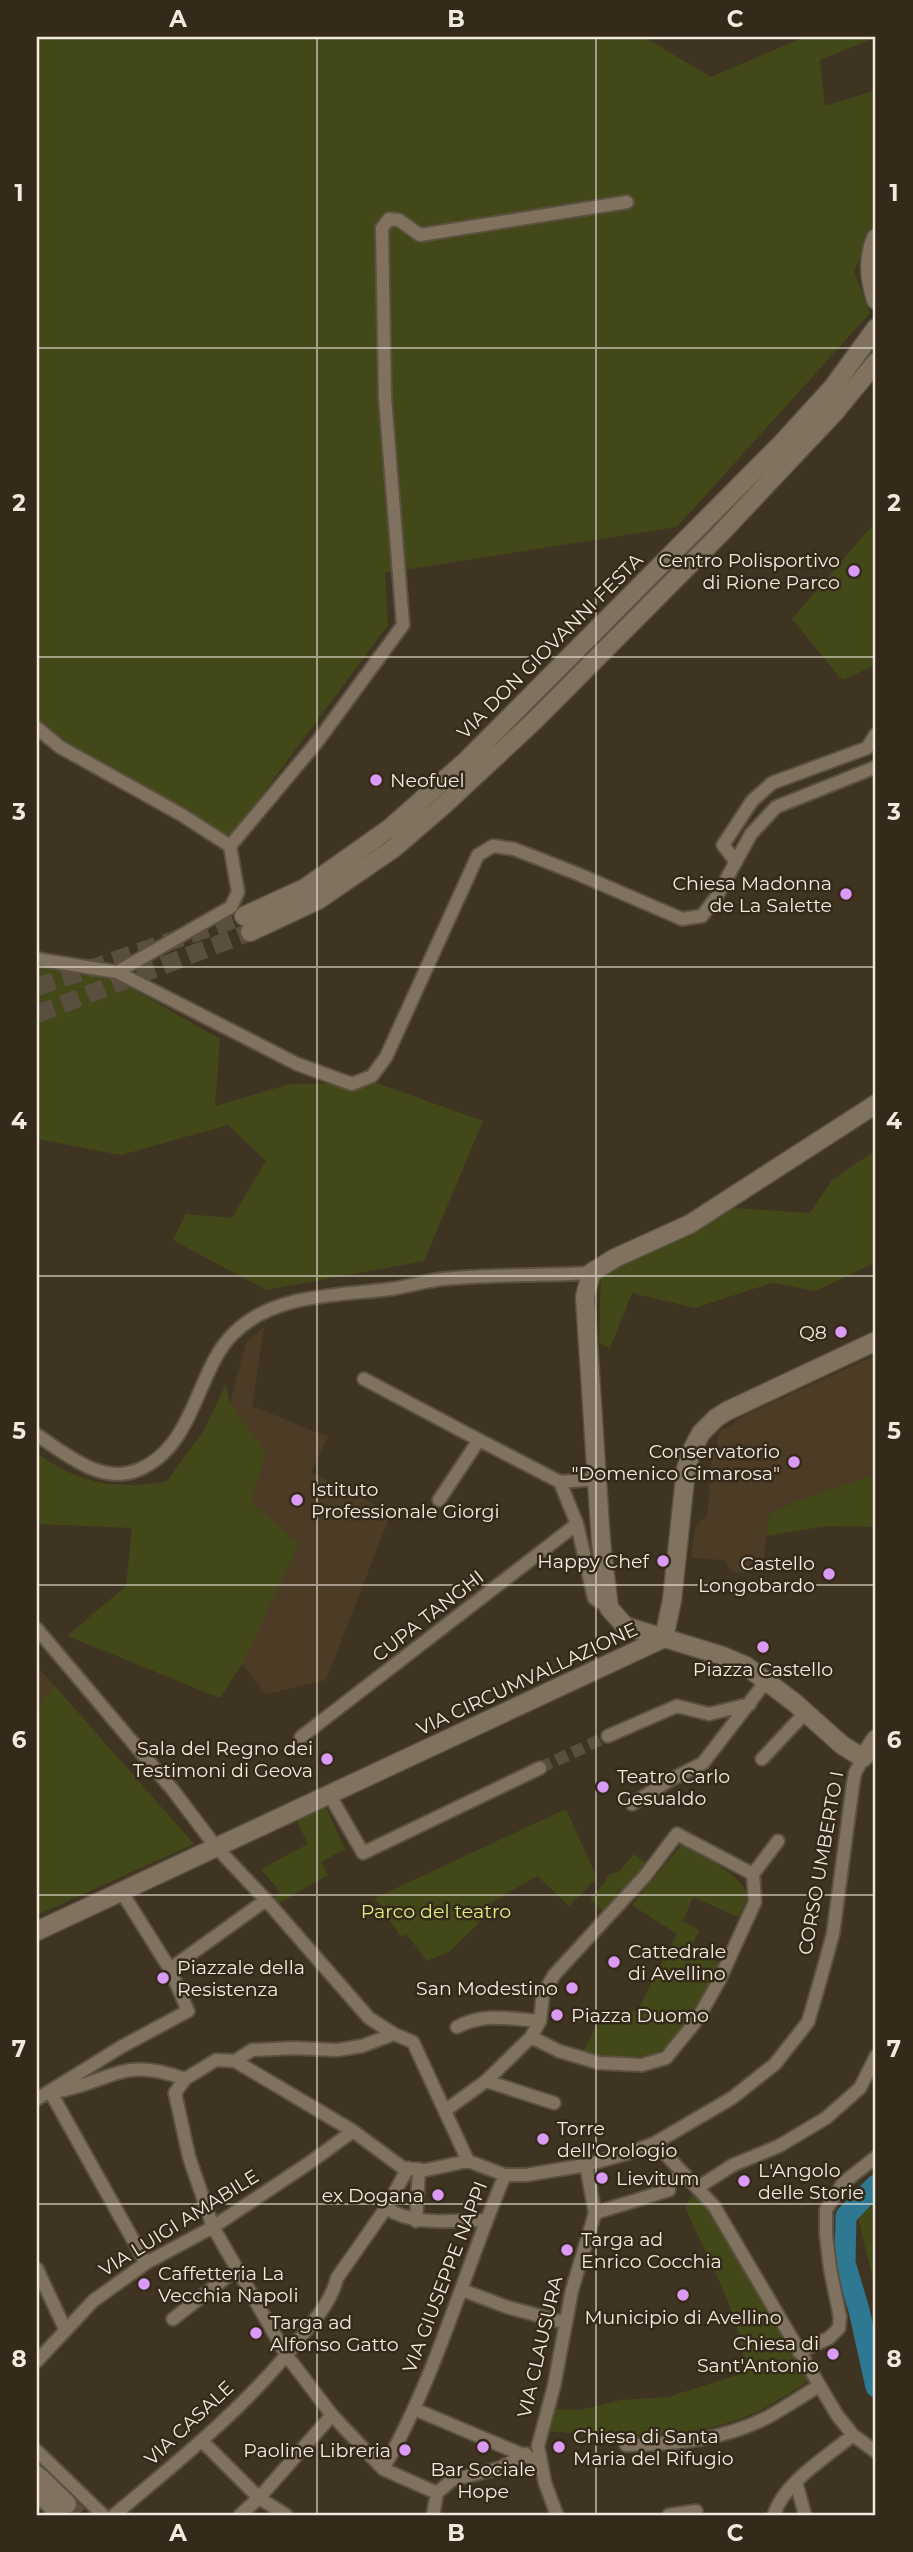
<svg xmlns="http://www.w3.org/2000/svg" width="913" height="2552" font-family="Montserrat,sans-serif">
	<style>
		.built { fill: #4c3c25 }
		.green { fill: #434819 }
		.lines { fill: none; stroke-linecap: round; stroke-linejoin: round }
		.river { stroke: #2e7991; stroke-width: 21 }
		.street-tunnel { stroke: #5a4f3e; stroke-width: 12; stroke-dasharray: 12 6; stroke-linecap: butt }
		.secondary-tunnel { stroke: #5a4f3e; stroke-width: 18; stroke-dasharray: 18 9; stroke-linecap: butt }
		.street-casing { stroke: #5b5141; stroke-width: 16 }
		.secondary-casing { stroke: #5b5141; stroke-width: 21 }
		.street { stroke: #80725f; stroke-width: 12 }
		.secondary { stroke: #80725f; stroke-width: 18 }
		.grid { fill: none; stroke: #f1eadf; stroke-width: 2; stroke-opacity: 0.55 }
		.poi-dot { fill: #da9af6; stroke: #352a19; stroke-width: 2.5 }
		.labels { text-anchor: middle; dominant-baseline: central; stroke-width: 5; stroke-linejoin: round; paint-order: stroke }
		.poi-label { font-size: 19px; fill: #f1eadf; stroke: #352a19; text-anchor: start }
		.street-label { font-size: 19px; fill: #f1eadf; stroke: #352a19 }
		.park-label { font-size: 19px; fill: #deec82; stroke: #352a19 }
		.neatline { fill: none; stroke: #f1eadf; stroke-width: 2.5 }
		.grid-label { font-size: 23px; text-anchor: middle; font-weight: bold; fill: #f1eadf }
	</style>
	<rect width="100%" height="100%" fill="#3f3422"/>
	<path class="built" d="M264,1327l-12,79 76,31 -17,35 80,41 -65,167 -60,14 -24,-30 45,-100 -71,-77 10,-67 20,-78z
		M876,1355v119l-82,28 -25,12 -6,49 -11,-1 -8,11 -11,-1 -9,-12 -33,-2 4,-30 13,-15 4,-62 5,-5v-6l4,-10 13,-6 3,-5z
		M37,1667l17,18 -17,24z"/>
	<path class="green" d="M37,37h607l67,40 94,-40h71l-56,23 5,46 51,-16v136l-22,45 16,42 -193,214 -292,46 3,52 -158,213 -164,-97 -29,-21z
		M876,521v144l-34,15 -50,-61z
		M37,966l73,10 110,63 -5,67 75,-22 87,-1 106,38 -59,140 -158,29 -93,-50 13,-26 46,4 34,-57 -38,-36 -107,30 -84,-16z
		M876,1150v112l-60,29 -44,-8 -77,25 -63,-15 -22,55 -11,-5 2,-71 134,-64 75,5 22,-33z
		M226,1384l4,21 36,47 -15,50 48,42 -57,120 -22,34 -153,-62 59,-50 6,-58 -95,-4v-71c40,30 81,38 130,28l37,-51z
		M876,1474v53l-49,-1 -61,10 3,-22 25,-12z
		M54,1685l140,159 -157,71v-206z
		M326,1807l19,42 -24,13 7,13 -52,30 -4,-5 8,-8 -19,-23 47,-25 -11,-23z
		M566,1809l31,69 -28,28 -32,-30 -43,25 -17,24 -27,26 -23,10 -21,-27 -5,3 -26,-39z
		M683,1843c15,10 56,32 62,47 4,9 -3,19 -7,27l-45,-20 -10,24 16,9 -8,17 28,16c-15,27 -29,63 -52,83 -20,17 -60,11 -84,7l20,-41 34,-1 40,-77 -45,-29z
		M634,1854l14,11 -23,24 -6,1 -1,8 -14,14 -14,-13 15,-17 4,-8 10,-2z
		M697,2188l116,190c-16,10 -33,22 -50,31 -70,35 -148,26 -223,22l9,-22 31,1 41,-10 47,-3 76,-24c4,-43 -41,-124 -59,-166z
		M876,2202v90l-18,-75z"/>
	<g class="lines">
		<path class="river" d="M876,2185l-30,31 -1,47 14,47 17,77"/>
		<path class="street-tunnel" d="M540,1768l68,-32"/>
		<path class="secondary-tunnel" d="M37,987l207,-71
			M37,1014l213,-82
			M67,2504l11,11"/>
		<defs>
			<path id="street" d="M37,728l23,19 122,68 48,31 8,46 -7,15 -114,65 -80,-13
				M230,846l87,-104 86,-117 -18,-228 -3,-169 7,-9 10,1 21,15 207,-33
				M736,862l-13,-17 29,-44 20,-18 95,-35 9,-14
				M117,972l180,92 55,20 20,-8 14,-19 92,-202 15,-9 21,3 64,25 104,45 20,-3 15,-20 34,-62 25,-27 100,-40
				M364,1379l115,61
				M37,1435c29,19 64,50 101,35 58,-24 58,-101 96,-137 40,-40 104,-37 156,-44 17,-2 35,-8 52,-10 50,-5 100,-3 149,-6
				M560,1482l17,42 17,74 15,10
				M439,1500l40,-60 81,42 37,-3
				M37,1629l135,160 44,58 50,53 103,118 25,16 19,8 55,119
				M608,1736l69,-30 32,8 41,-10
				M301,1737l276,-213
				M762,1759l43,-46
				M329,1794l34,59 177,-85
				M632,1804l38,-24 33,-17 64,-83
				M753,1874l25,-33
				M121,1891l49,78
				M457,2027c29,-15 53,-8 83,-6
				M394,2034l-32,12 -25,4 -43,-2 -42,2 -17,11 -19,-1 -31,19 -10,14 14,64 24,70 74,129 45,59 51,54 54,24 -4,22
				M235,2061l118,70 50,37 23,2 42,-9
				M486,2081l68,22
				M58,2091c22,-3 41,-13 63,-19 20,-6 45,0 64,7
				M51,2093l95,170
				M37,2099l84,-52 67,-36 -18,-42 96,-69
				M446,2110l40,-29 45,-44 9,-16 3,-27 11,-19 91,-99 32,-42 76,40 2,28 -36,79 -22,39 -31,38 -24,7 -43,-2 -40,-12 -28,-14
				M655,2143l59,63 123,209 16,20 23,17
				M468,2161l37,14h21l60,-10 43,-12 26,-10 77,-45 43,-34 33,-42 10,-34 15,-54 20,-150 2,-11 8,-15
				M697,2188l36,-23 46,-19 47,-28 34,-30 16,-32
				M386,2208c29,19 67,12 100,12
				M595,2213l74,-23 -2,-8 18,-7
				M416,2221l3,-52
				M37,2269l28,60
				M462,2290l45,17 59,16
				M173,2319l64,-50
				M799,2352l30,-14 10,-10 1,-11 -10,-49 -4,-34v-24l17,-27 33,-26
				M37,2361l56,-60 53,-38 67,-36 99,-66 41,-30
				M414,2409l126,53
				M202,2441l57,57 27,17
				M626,2445c49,-1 98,-5 142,-28 18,-10 34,-21 51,-31
				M37,2451l66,64
				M383,2469c54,-93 80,-196 122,-294
				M796,2482l9,33
				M437,2493l15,-13 48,-12 26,-14
				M37,2496l21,19
				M114,2515c67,-56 137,-112 190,-182 14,-17 28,-34 33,-55l49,-70 22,-40
				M240,2515l19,-17 73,-83
				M557,2515l-12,-32 -7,-37 16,-60 18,-96 23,-77 -9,-48
				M669,2515l27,-4
				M774,2515c9,-32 54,-59 79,-80"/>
			<path id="secondary" d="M876,238c-9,21 -7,41 0,62
				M244,916l61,-28 85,-60 77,-68 314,-316 52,-57 43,-59
				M250,932l68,-32 76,-52 51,-44 89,-83 187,-188 113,-120 42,-51
				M876,1104l-186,120 -75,34 -24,15 -6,24 16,245 8,66 16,18 95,29 26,11 49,37 47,42 21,13 13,-19
				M664,1638l8,-38 14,-131 6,-19 9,-17 15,-15 11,-7 149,-70
				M37,1931l627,-293
				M37,2475l30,29"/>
		</defs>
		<use href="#street" class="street-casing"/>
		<use href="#secondary" class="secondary-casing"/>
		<use href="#street" class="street"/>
		<use href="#secondary" class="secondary"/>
	</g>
	<path class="grid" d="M317,37v2478M596,37v2478M37,348h839M37,657h839M37,967h839M37,1276h839M37,1585h839M37,1895h839M37,2204h839"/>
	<g class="poi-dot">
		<circle cx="854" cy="571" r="7"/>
		<circle cx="376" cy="780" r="7"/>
		<circle cx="846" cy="894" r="7"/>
		<circle cx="841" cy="1332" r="7"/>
		<circle cx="794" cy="1462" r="7"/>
		<circle cx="297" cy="1500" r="7"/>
		<circle cx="663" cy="1561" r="7"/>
		<circle cx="829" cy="1574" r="7"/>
		<circle cx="763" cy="1647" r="7"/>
		<circle cx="327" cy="1759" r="7"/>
		<circle cx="603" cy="1787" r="7"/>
		<circle cx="614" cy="1962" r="7"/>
		<circle cx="163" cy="1978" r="7"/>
		<circle cx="572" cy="1988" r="7"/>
		<circle cx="557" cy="2015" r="7"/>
		<circle cx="543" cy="2139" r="7"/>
		<circle cx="602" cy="2178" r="7"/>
		<circle cx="744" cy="2181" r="7"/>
		<circle cx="438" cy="2195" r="7"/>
		<circle cx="567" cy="2250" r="7"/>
		<circle cx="144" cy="2284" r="7"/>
		<circle cx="683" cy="2295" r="7"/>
		<circle cx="256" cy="2333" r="7"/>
		<circle cx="833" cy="2354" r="7"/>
		<circle cx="483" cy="2447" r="7"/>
		<circle cx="559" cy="2447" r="7"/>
		<circle cx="405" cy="2450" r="7"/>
	</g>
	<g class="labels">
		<g class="poi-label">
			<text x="840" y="560" text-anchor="end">Centro Polisportivo<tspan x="840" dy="22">di Rione Parco</tspan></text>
			<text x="390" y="780">Neofuel</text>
			<text x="832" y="883" text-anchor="end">Chiesa Madonna<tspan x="832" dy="22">de La Salette</tspan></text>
			<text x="827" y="1332" text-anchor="end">Q8</text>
			<text x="780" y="1451" text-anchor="end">Conservatorio<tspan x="780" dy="22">"Domenico Cimarosa"</tspan></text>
			<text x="311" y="1489">Istituto<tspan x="311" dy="22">Professionale Giorgi</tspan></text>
			<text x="649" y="1561" text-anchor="end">Happy Chef</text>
			<text x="815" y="1563" text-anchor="end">Castello<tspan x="815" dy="22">Longobardo</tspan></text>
			<text x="763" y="1669" text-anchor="middle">Piazza Castello</text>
			<text x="313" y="1748" text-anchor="end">Sala del Regno dei<tspan x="313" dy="22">Testimoni di Geova</tspan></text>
			<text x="617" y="1776">Teatro Carlo<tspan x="617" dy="22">Gesualdo</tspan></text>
			<text x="628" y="1951">Cattedrale<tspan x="628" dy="22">di Avellino</tspan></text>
			<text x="177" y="1967">Piazzale della<tspan x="177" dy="22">Resistenza</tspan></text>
			<text x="558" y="1988" text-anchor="end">San Modestino</text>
			<text x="571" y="2015">Piazza Duomo</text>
			<text x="557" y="2128">Torre<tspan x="557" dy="22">dell'Orologio</tspan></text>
			<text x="758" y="2170">L'Angolo<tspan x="758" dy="22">delle Storie</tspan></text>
			<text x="616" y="2178">Lievitum</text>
			<text x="424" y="2195" text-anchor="end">ex Dogana</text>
			<text x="581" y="2239">Targa ad<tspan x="581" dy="22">Enrico Cocchia</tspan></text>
			<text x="158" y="2273">Caffetteria La<tspan x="158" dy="22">Vecchia Napoli</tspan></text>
			<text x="683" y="2317" text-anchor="middle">Municipio di Avellino</text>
			<text x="270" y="2322">Targa ad<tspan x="270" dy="22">Alfonso Gatto</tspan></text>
			<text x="819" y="2343" text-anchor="end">Chiesa di<tspan x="819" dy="22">Sant'Antonio</tspan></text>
			<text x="573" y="2436">Chiesa di Santa<tspan x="573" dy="22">Maria del Rifugio</tspan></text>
			<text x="391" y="2450" text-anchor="end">Paoline Libreria</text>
			<text x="483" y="2469" text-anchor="middle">Bar Sociale<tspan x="483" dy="22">Hope</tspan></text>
		</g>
		<g class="street-label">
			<text transform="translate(550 646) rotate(-45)">VIA DON GIOVANNI FESTA</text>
			<text transform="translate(428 1616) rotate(-38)">CUPA TANGHI</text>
			<text transform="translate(527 1679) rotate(-25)">VIA CIRCUMVALLAZIONE</text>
			<text transform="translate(821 1863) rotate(-80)">CORSO UMBERTO I</text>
			<text transform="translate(179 2223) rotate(-32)">VIA LUIGI AMABILE</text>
			<text transform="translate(445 2277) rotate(-69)">VIA GIUSEPPE NAPPI</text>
			<text transform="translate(540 2347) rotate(-77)">VIA CLAUSURA</text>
			<text transform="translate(189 2423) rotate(-43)">VIA CASALE</text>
		</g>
		<g class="park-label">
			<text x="436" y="1911">Parco del teatro</text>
		</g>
	</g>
	<rect width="913" height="2552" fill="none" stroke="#352a19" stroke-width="77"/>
	<rect x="38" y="38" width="836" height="2476" class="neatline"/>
	<g class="grid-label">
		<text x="178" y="27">A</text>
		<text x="456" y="27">B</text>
		<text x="735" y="27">C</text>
		<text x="19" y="201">1</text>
		<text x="894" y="201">1</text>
		<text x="19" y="511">2</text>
		<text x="894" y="511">2</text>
		<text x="19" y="820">3</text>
		<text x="894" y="820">3</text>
		<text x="19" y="1129">4</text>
		<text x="894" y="1129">4</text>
		<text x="19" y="1439">5</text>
		<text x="894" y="1439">5</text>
		<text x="19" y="1748">6</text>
		<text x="894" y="1748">6</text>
		<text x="19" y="2057">7</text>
		<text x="894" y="2057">7</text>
		<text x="19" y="2367">8</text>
		<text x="894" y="2367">8</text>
		<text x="178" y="2541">A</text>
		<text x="456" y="2541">B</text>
		<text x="735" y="2541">C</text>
	</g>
</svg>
